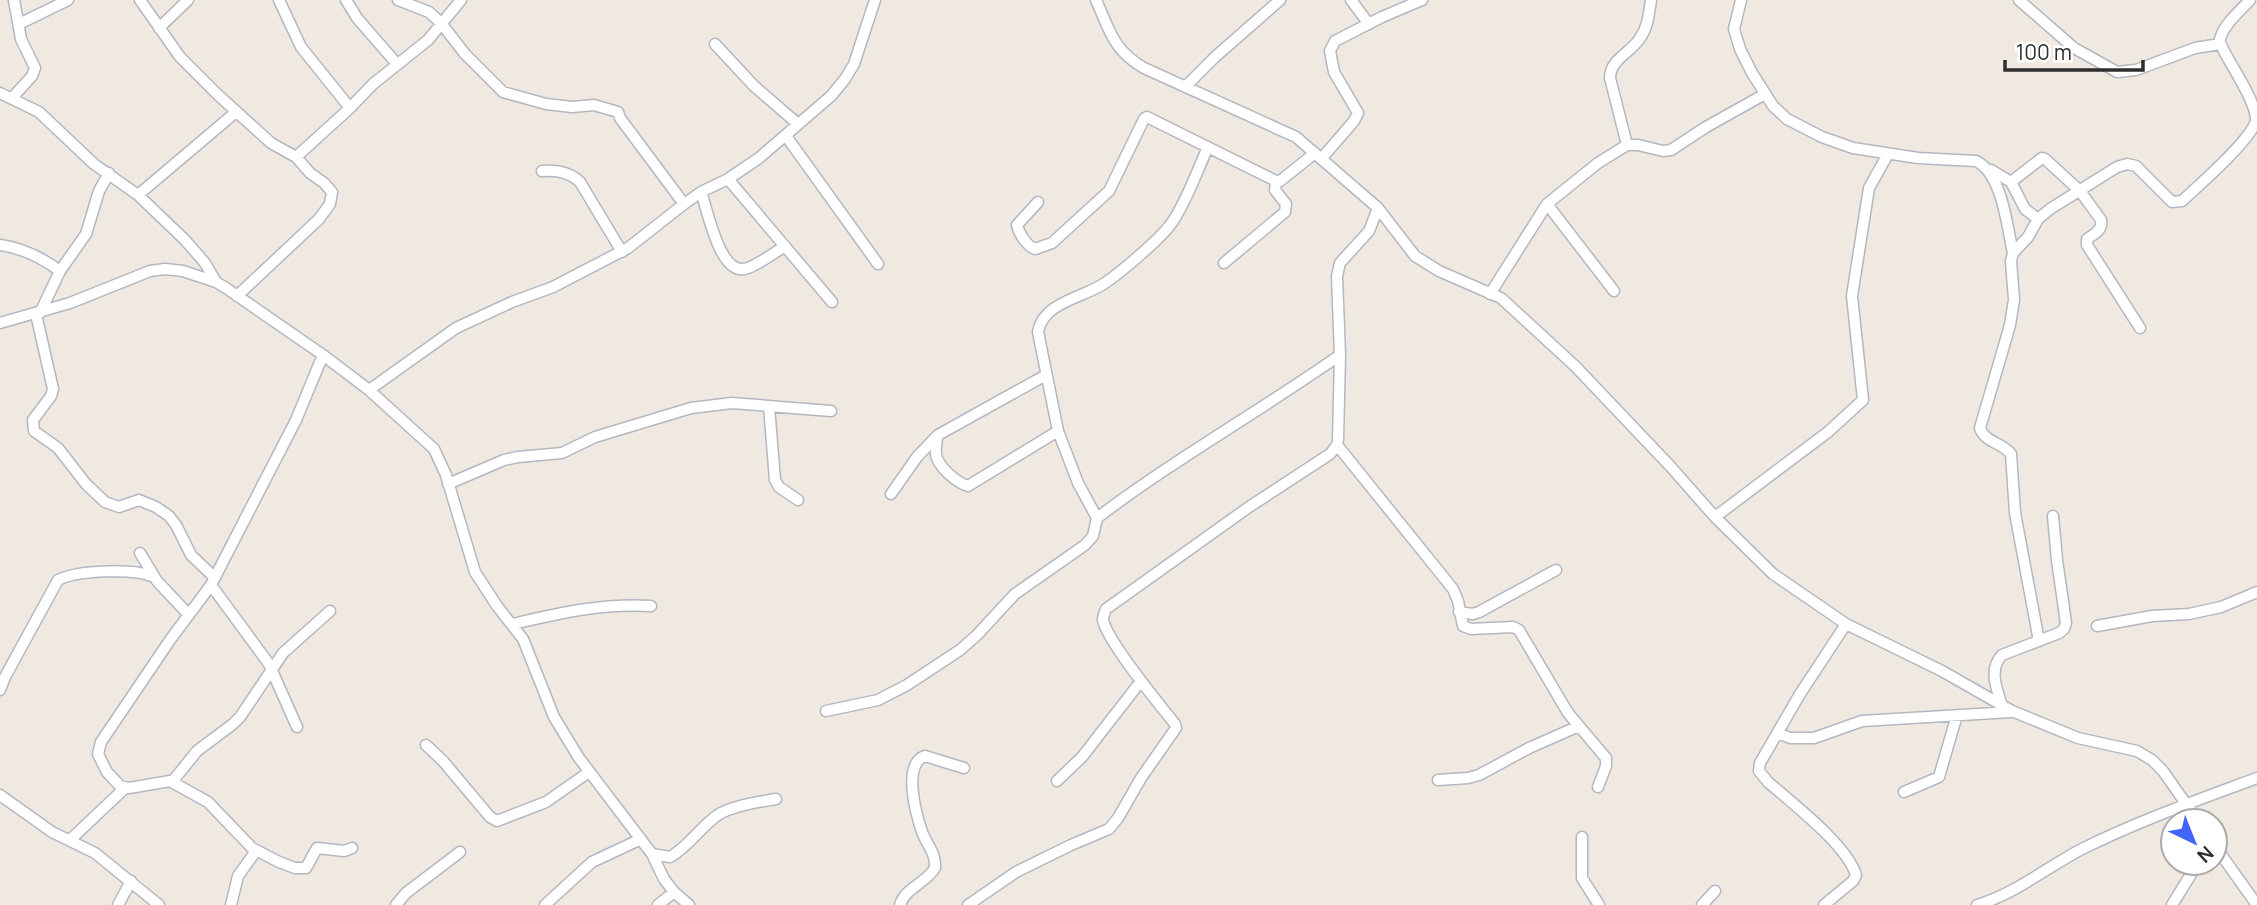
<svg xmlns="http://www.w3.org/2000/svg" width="2257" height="905" font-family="Manrope,sans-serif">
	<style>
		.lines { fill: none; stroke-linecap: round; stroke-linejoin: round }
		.street-casing { stroke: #b4b7c1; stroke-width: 13 }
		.street { stroke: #fff; stroke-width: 10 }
	</style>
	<rect width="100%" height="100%" fill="#efe9e1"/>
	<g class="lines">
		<defs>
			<path id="street" d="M140,0l40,57 37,37 54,49 25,14 14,16 14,10 8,9 -2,12 -11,15 -82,77
				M279,0l22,47 49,61
				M346,0l11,18 40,46
				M398,0l31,12 12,11 24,31 38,38 43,12 26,3 22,-2 24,7 2,6 64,86
				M1096,0c14,31 17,50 48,68l152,69 82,71 37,48 24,15 62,27 74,68 95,100 45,51 58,57 73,50 96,47 70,40 66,27 59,13 15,9 11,11 35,50
				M1351,0l18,24
				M1741,0l-7,29 6,20 12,24 21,33 14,13 35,18 31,11 65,10 58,3c26,12 31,65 37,92
				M2019,0l55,48 43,24 19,-2 59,-22 25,-4
				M19,24l49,-24
				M159,28l29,-28
				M715,44l39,42 44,38
				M1185,87l30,-30 65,-57
				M0,93l39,19 55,52 44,31 47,45 20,23 11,19
				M12,98l20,-22 3,-8 -14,-29 -7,-39
				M786,136l92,128
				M1627,145l-17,-67c0,-19 21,-25 30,-40 8,-11 9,-25 11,-38
				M296,157l54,-49 23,-24 55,-44 33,-40
				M1322,158l32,-37 4,-8 -24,-41 -4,-21 5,-10 47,-24 40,-17
				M1991,170l20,12 14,27 13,10
				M542,171c14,-1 28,1 38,11l42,70
				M728,179l104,123
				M2011,182l31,-24 3,1 35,32 21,29c2,10 -7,14 -14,19v6l53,83
				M701,192c7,19 19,87 47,76 13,-5 26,-15 37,-22
				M138,195l98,-83
				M1038,202l-21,23c2,9 10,21 18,24l17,-6 57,-52 35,-72 3,-2 129,64h4l35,-28
				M1547,204l67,87
				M0,245c23,3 41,12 60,26
				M1224,263l61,-51 1,-8 -11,-14 1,-9
				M1490,294l57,-90 51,-41 29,-18h11l25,6 8,-1 35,-23 59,-33
				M40,313l20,-42 26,-37 13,-43 10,-18
				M36,314l17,75 -2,7 -18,24 1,11 24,17 28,36 19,18 14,5 20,-7 17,7 13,9 7,9 15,30 24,23
				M0,323l70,-20 80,-32 15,-2 18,2 33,11 10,6 97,67 46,35 65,59 12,26 29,97 22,34 26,33 31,78 25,41 73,96 12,25 10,13 15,13
				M323,355l-27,65 -85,165 -41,55 -69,102 -3,12 9,18 13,14 9,2 41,-7 38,21 44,46 27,14 16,6h11l11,-20 27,3 8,-3
				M369,390l87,-62 56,-26 41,-15 75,-39 56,-44 17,-12 27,-13 31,-21 72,-62 14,-17 9,-15 21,-64
				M769,406l6,74 4,7 19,13
				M937,436c0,6 -2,12 -1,18 1,12 21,29 32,32l90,-55
				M1337,445l116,144 5,12 5,25 8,3 42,-2 6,3 49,83 38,45v8l-8,21
				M448,484l56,-24 14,-3 44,-4 33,-16 96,-29 41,-5 99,8
				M891,494l26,-37 21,-22 108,-60
				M1715,517l113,-85 35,-32 -11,-104 17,-108 19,-34
				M1097,518l-19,-35 -20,-52 -20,-99c5,-30 45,-34 67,-49 16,-11 58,-46 68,-62 15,-23 24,-50 35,-74
				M140,553l17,28 31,33
				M211,585l58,79 28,63
				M1459,612l14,2 6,-2 77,-42
				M513,624c46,-11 90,-21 138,-18
				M2097,626l55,-10 37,-2 32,-7 36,-15
				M2039,641l-24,-128 -4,-59c-8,-11 -27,-12 -31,-26l30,-103 4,-25 -3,-39 2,-8 15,-16 10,-18 12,-10 67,-42 10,-3 9,2 36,36 10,-1c17,-16 68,-60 74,-80 1,-23 -38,-72 -36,-82 4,-15 20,-28 30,-39
				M0,690l5,-13 53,-97c20,-10 76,-12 96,-3
				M2002,706c-5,-17 -14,-36 0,-51l57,-22 5,-4 2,-6 -9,-63 -4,-44
				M826,711l52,-11 29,-15 53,-35 17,-15 38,-41 70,-49 8,-9 4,-18c78,-59 163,-107 243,-163
				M1778,733l12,5h24l48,-17 149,-9
				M426,745l17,16 47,56 7,4 49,-19 43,-30
				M1438,780l30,-2 11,-3 50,-27 50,-22
				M1057,781l25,-24 59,-76
				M172,782l25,-31 36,-27 7,-7 43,-64 47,-42
				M1904,792l35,-15 18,-62
				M0,795l52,37 43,21 64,52
				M1582,837v41l17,27
				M70,840l55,-52
				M2215,846l42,59
				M652,854l18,3c20,-11 34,-35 51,-44 16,-8 37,-11 55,-14
				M118,905l13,-24
				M231,905l7,-29 18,-25
				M396,905l10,-12 54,-41
				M545,905l47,-43 49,-23
				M658,905l16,-13
				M900,905c5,-17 26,-22 35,-37 1,-15 -8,-23 -13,-36 -6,-18 -20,-68 3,-76l39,12
				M968,905l48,-33 55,-27 38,-16 9,-11 23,-40 35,-50 -1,-4c-16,-20 -68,-83 -72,-104 0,-4 2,-8 3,-11l143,-102 81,-53 7,-9 1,-5 2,-85 -3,-79 3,-13 29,-32 9,-23
				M1702,905l13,-14
				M1824,905l29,-24 3,-6c-9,-30 -63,-71 -88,-93l-9,-11 1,-8 40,-69 46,-70
				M1977,905c36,-10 72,-39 105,-56 56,-28 116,-49 175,-71
				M2172,905l26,-42"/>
		</defs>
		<use href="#street" class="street-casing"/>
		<use href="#street" class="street"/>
	</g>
	<g transform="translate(2194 842) rotate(137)"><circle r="33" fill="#ffffff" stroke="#ababab" stroke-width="2"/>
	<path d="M0-5L12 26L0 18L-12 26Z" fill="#4264fb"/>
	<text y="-10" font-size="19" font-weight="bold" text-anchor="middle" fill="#2e2e2e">N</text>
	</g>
	<path d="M2005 60v10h138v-10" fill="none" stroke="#2e2e2e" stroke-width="3.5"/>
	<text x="2016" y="60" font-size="21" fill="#2e2e2e" stroke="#ffffff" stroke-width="5" paint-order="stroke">100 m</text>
</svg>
